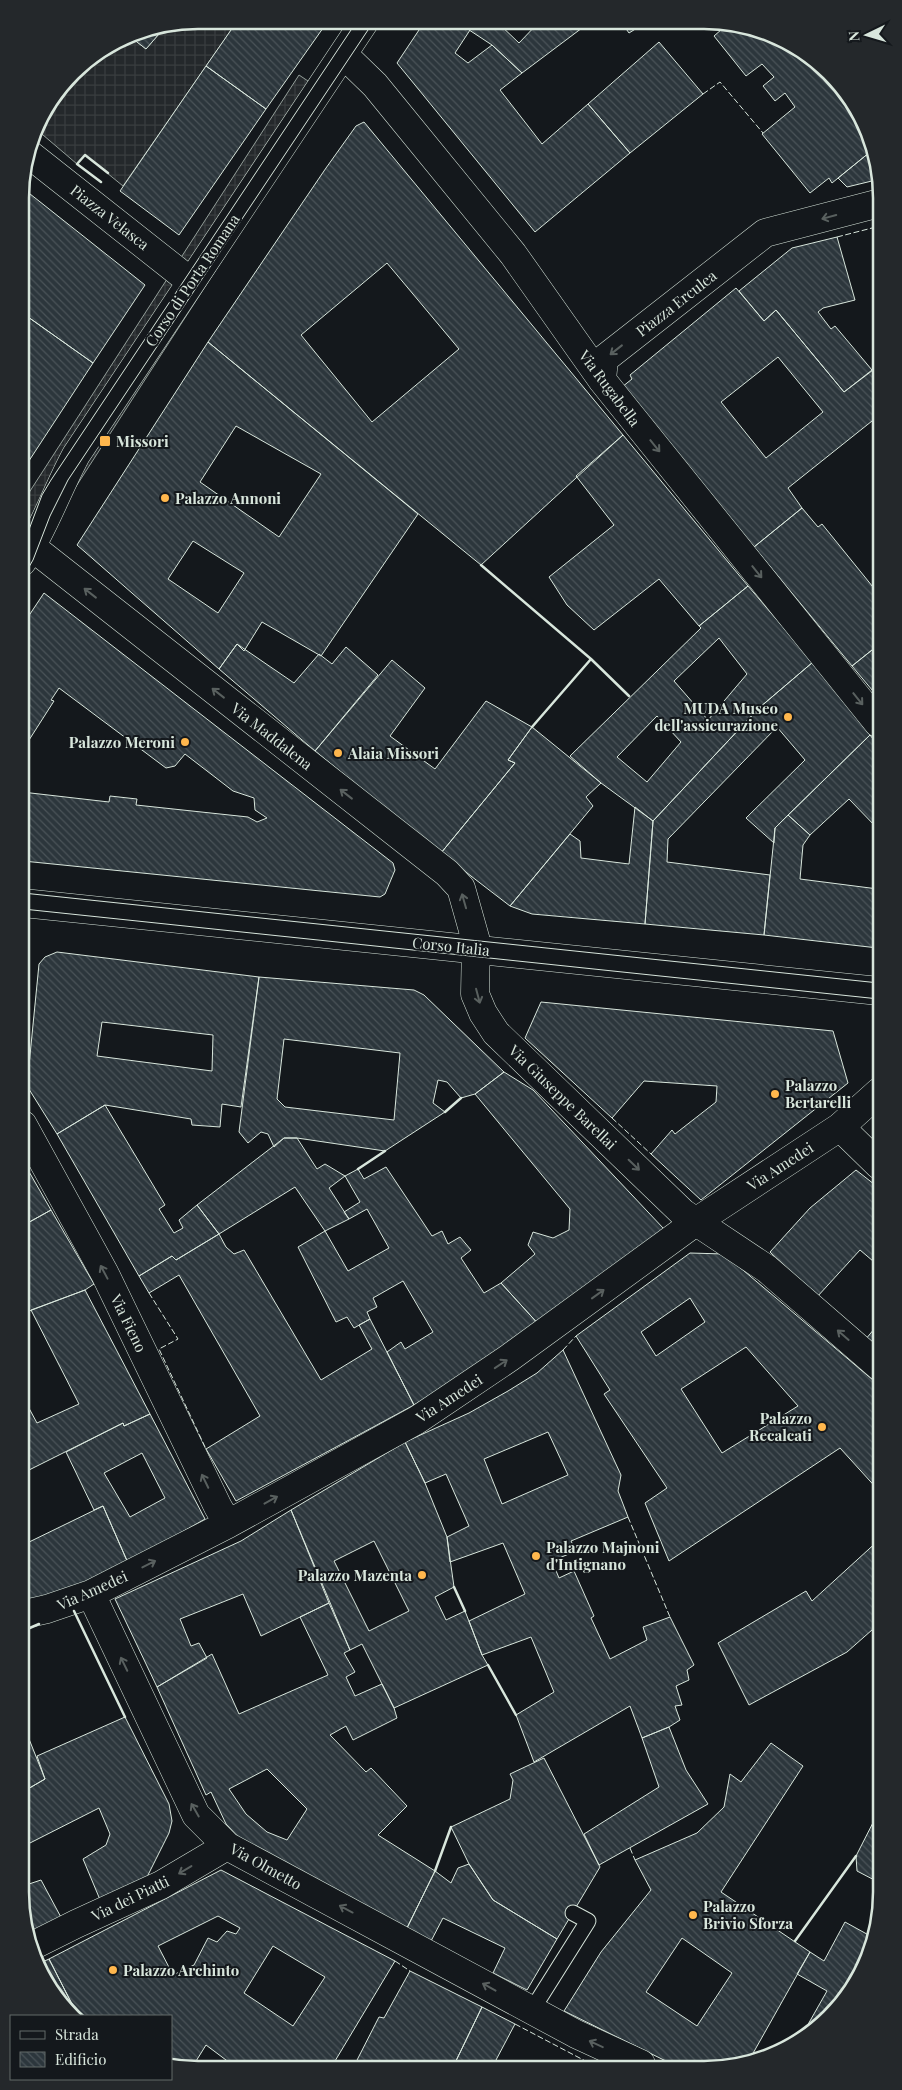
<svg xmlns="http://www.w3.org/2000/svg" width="902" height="2090" font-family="'Playfair Display',serif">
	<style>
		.plaza { fill: url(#plaza-grid); stroke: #939e99 }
		.building { fill: url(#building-back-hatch); stroke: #d8e6dc; fill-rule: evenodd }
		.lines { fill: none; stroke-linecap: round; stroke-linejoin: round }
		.lane-casing { stroke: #d8e6dc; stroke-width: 17 }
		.street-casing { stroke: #d8e6dc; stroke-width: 29 }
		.lane { stroke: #14181c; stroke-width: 15 }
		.street { stroke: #14181c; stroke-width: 28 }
		.tram { stroke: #d8e6dc; stroke-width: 1 }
		.fence { stroke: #d8e6dc; stroke-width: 1; stroke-dasharray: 6 2.5; stroke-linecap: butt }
		.wall { stroke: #d8e6dc; stroke-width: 2.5 }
		.oneway { stroke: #59605f }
		.poi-dot { fill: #ffb74d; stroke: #14181c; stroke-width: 2 }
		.labels { text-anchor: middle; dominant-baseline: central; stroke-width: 4; stroke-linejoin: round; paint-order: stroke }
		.street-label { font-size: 15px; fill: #d8e6dc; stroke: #14181c }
		.poi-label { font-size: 15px; font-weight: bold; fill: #d8e6dc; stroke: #14181c; text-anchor: start }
		.rim { fill: none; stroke: #d8e6dc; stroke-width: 2.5 }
	</style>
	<defs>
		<pattern id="plaza-grid" width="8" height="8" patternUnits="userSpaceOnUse" patternTransform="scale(1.25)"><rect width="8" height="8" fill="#24282b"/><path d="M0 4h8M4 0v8" fill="none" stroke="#393d3f"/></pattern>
		<pattern id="building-back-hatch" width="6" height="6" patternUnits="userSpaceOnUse" patternTransform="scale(1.25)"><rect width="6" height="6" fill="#2c363c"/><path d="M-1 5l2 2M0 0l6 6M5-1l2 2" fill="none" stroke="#4a5358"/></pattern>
	</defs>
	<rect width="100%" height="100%" fill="#14181c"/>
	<path class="plaza" d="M198,20h40l-115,166 -38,-31 -8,9 -41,-35 2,-10 44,-56 46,-28 18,14 19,-22z
		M299,75l30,20 -307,475 -1,-65z"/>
	<path class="building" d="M238,20l90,1 -62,88 -60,-43z
		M425,21l32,1 13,8 -15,23 13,10 24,-18 30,28 -22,17 42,54 46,-40 42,49 -95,79 -138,-169z
		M457,22h40l22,21 20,-21h45l2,3 -64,48 -30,-28z
		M622,23h23l-16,10z
		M729,23h10l83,41 36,45 17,39 -43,35 -3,-5 -19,15 -48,-59 33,-27 -10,-14 -10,8 -12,-15 11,-9 -12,-13 -16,12 -32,-40z
		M165,27l-19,22 -18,-14 2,-2z
		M659,42l44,52 -73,59 -42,-49z
		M206,66l60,43 -87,126 -59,-44z
		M364,122l259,313 -142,130 -273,-223 118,-174 30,-42zM387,263l72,86 -87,73 -71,-87z
		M875,148l1,32 -29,7 -9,-9z
		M20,186l125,99 -52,78 -72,-51z
		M837,237l18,63 -32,8 -5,4 13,17 4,-3 37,44 -28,22 -68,-82 -12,11 -25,-30 53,-43z
		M736,288l28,33 12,-11 68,82 33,-25v50l-89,71 14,20 -48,39 -132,-160 10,-8 -2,-4zM778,357l45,55 -57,46 -45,-56z
		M21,312l72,51 -72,110 1,-103z
		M208,342l210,172 -97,142 -59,-34 -18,29 -7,-7 -18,25 -142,-124zM236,426l85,48 -42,63 -79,-55zM193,541l51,32 -26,40 -50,-34z
		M623,435l125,151 -49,40 -40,-47 -65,51 -27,-25 -18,-28 65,-52 -38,-49z
		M802,508l16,19 4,-3 55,68v54l-25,20 -98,-119z
		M748,586l65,76 -54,46 -106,113 -52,-38 -31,-27 131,-128 -2,-2zM719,638l28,36 -39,46 -34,-39zM657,716l24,26 -34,40 -30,-25z
		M44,593l349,270 2,7 -10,24 -5,3 -357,-36 -1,-69 87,10 1,-6 27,3 -1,6 112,12 9,5 10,-4 -12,-8 -1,-12 -21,-7 -48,-37 -10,12 -9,2 -107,-80 -8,12 3,1 -32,50v-125z
		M237,644l57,39 25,-29 13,10 14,-17 32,28 -63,76 -96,-82z
		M877,646l1,51 -26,-31z
		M392,660l33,28 -35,48 45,33 51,-68 46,26 -24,33 7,3 -74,90 -126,-102z
		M813,662l57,73 -95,93 -1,15 -28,-25 59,-58 -28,-33 -109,112 -1,23 103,13 -6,60 -119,-11 8,-103 106,-113z
		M532,727l69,56 -15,14 7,9 -83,100 -69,-53 74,-90 -7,-3z
		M870,735l8,10v84l-29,-30 -39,36 -22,-20z
		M635,807l18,14 -8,103 -113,-10 -22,-8 60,-72 10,7 1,17 48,6z
		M788,815l22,20 -7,10 -3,34 78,10v59l-114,-13 11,-107z
		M57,952l202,25 -18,130 -19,-3 -2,23 -28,-2 -1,-6 -86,-14 -48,29 -30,-48 12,-122 6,-7zM102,1022l111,13 -1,36 -115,-15z
		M259,977l155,13 10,5 80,77 -29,22 -14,4 -14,-16 -9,-2 -5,23 12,9 -60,39 -88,-13h-13l-10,9 -6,-13 -7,-2 -13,11 -9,-11zM284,1039l116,14 -6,67 -109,-13 -8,-8z
		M541,1002l292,29 15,52 -147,117 -50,-46 21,-24 3,4 41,-32 1,-16 -73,-5 -32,37 -87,-80z
		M504,1072l29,18 131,139 -123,98 -40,-44 34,-29 -7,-9 5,-13 20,6 16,-8 1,-21 -95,-115z
		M105,1105l60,100 -6,4 15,24 9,-5 -4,-8 18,-15 22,29 -43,26 -4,-4 -33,20 -82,-142z
		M284,1138h13l20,31 8,-5 20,12 -16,12 20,31 -24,12 -30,-44 -76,47 -22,-29z
		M24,1163l27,47 -27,15z
		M386,1167l46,69 10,-5 6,13 12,-7 11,13 -10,8 23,35 17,-10 40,44 -127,78 -27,-53 14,-10 4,7 28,-17 -30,-51 -30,17 4,9 -10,5 3,7 -16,9 -7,-11 -11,5 -38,-75 27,-16 23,40 41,-23 -22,-39 -18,10 -5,-7 16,-10 -15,-26 13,-7 6,10z
		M856,1170l23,18 1,79 -20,-17 -43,47 -47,-45 40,-44z
		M51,1210l43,74 -9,6 -61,23v-88z
		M219,1234l7,13 8,7 10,-4 77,130 51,-31 -13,-24 11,-6 44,86 -178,96 -30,-52 54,-33 -81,-141 -30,18 -10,-17 33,-20 4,4z
		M690,1253l34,1 156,132v106l-40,-44 -171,113 -24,-58 22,-15 -63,-94 6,-4 -34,-54zM690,1298l15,24 -49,34 -15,-24zM746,1347l52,59 -76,47 -41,-64z
		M85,1290l65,124 -26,12 -1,-3 -98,49 -1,-73 13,24 42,-19 -48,-94z
		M880,1322v32l-15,-14z
		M563,1350l58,125 -3,16 10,26 -57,24 5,10 -24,10 7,17 15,-7 20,45 -3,2 19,41 37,-19 -4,-13 27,-10 24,48 -7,5 2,10 -13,6 6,19 -7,1 5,14 -11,7 -27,11 -12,-32 -96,56 -18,-47 38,-23 -23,-55 -49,18 -13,-34 56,-27 -22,-51 -53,19 -3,-25 22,-11 -23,-52 -21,9 -20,-41 64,-29 39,-22 29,-18zM548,1432l20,43 -66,29 -18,-45z
		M150,1414l55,105 -77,44 -25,-57 -9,4 -28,-58 57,-29 1,3zM142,1453l23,45 -35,19 -26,-44z
		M405,1442l20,41 22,54 7,50 -19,10 11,23 19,-9 17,44 6,10 -94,43 -32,-64 -12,6 -59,-140zM374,1541l35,70 -40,20 -35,-70z
		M103,1506l25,57 -75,36 -28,3v-58z
		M291,1510l38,93 -68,33 -18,-42 -63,25 11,27 8,-3 8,15 -50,29 -42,-88 126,-58z
		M880,1539l1,83 -34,30 -98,53 -31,-62 88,-52 6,10z
		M329,1603l21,47 -6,3 11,19 -9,5 9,19 27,-12 12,24 3,10 -44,22 -7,-14 -16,9 36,37 5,-4 36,38 -29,29 57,36 -29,59 -125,-64 3,-5 -22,-7 -20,-13 -16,-17 -15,-32 -5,3 -49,-108 55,-33 27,60 89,-39 -28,-58zM267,1769l40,40 -20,31 -20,-8 -21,-18 -17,-25z
		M125,1717l44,87 3,17 -3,12 -23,46 -45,23 -18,-43 23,-14 4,-11 -11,-26 -73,37v-55l19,-11 -8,-23z
		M669,1727l17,43 22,34 -109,61 -15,-31 75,-47 -17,-49z
		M25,1729l20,50 -19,11z
		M771,1743l32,23 -82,126 89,60 -63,112h-75l-108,-53 37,-59 50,-62 -16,-30 62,-27 27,-26 6,-33 11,8zM682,1938l50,35 -35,53 -51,-34z
		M544,1758l56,109 -43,72 -64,-39 -24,-36 -18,-37 59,-28 3,-19 -3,-6z
		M881,1807l1,77 -25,-13 -1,-15z
		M469,1864l24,36 64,39 -30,51 -34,-17 12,-25 -62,-30 -13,25 -24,-13 29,-59 16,12 7,-15z
		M221,1870l174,91 -63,105h-98l-28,-21 -13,21 -22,1v-51h-93l-29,-57zM218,1916l22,12 -4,6 -9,-3 -10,11 -9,-4 -14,27 -21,10 -15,-29zM273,1946l52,31 -32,49 -49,-33z
		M41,1880l22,41 -37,18v-54z
		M845,1922l29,16 -5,22 -24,41 -42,39 -5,2 29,-51 -30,-17 13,-22 14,9z
		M49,1959l23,45 -7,4 -15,-17 -12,-27z
		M410,1971l72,36 -28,58 -100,1 25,-49 5,1z
		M482,2007l33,17 -19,36 10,5h-52z"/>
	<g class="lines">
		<defs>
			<path id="lane" d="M532,2010l56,-89 -15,-8"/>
			<path id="street" d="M343,54l32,31 138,169 89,126 276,343
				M29,154l161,127
				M602,380l2,-21 161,-126 111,-29
				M32,547l415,326 14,15 15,53 -1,53 8,19 13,20 187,180 84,56 113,98
				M22,562c22,-33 35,-72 54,-107l289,-434
				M23,903l856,88
				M23,1125l82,149 113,233 10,17
				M840,1127l39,38
				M91,1594l105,221 31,31 349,188 65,30
				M25,1614l22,-5 44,-15 137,-70 189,-104 92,-62 188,-137 143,-94 39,-35
				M30,1947l46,-23 85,-39 66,-39"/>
		</defs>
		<use href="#lane" class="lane-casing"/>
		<use href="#street" class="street-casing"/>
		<use href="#lane" class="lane"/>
		<use href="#street" class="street"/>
		<path class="tram" d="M22,548l20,-53 9,-15 306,-459
			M22,579l11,-19 17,-44 18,-36 306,-459
			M23,893l856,90
			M23,909l856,90"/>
		<path class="fence" d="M703,94l17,-12 43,51
			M837,237l39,-10
			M612,1118l39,36
			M149,1293l29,46 -19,10 47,100
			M563,1350l13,-14
			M628,1517l42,100
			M630,1848l5,12
			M395,1961l15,10
			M515,2024l78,41"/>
		<path class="wall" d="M101,182l-24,-18 8,-9 23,18
			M481,565l110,94 38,37
			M532,727l59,-68
			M445,1112l16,-14
			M358,1169l27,-18
			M454,1587l11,24
			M74,1611l51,106
			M25,1630l14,-6
			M488,1665l28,50
			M435,1871l16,-44
			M795,1941l61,-85"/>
	</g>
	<defs><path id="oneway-shaft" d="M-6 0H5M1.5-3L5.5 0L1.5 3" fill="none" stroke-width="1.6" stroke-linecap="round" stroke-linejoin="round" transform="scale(1.25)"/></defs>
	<g class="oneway">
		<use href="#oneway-shaft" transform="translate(829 217) rotate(165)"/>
		<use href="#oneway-shaft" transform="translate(616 350) rotate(142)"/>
		<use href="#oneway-shaft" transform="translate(655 446) rotate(51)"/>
		<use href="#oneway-shaft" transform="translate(757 572) rotate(51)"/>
		<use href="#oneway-shaft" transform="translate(90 593) rotate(-142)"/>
		<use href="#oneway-shaft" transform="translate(218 693) rotate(-142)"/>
		<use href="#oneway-shaft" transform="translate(858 699) rotate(51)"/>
		<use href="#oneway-shaft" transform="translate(346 794) rotate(-142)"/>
		<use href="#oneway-shaft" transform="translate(464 901) rotate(-106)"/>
		<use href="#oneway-shaft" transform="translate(478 996) rotate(75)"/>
		<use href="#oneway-shaft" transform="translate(634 1165) rotate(44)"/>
		<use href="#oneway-shaft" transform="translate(104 1272) rotate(-118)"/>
		<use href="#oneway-shaft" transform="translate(598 1294) rotate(-36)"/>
		<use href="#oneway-shaft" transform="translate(843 1335) rotate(-139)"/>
		<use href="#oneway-shaft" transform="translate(501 1364) rotate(-34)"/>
		<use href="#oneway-shaft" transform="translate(205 1481) rotate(-116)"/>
		<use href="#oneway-shaft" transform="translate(271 1500) rotate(-29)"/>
		<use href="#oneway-shaft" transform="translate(149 1564) rotate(-27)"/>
		<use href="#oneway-shaft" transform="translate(124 1664) rotate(-116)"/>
		<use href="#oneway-shaft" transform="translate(195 1810) rotate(-120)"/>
		<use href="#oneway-shaft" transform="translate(185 1870) rotate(149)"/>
		<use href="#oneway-shaft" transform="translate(346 1909) rotate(-152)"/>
		<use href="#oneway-shaft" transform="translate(489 1987) rotate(-151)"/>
		<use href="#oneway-shaft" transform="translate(596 2044) rotate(-155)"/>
	</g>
	<g class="poi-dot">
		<rect x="99" y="435" width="12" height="12" rx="2.5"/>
		<circle cx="165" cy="498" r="5"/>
		<circle cx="788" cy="717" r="5"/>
		<circle cx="185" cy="742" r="5"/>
		<circle cx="338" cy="753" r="5"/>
		<circle cx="775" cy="1094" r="5"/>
		<circle cx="822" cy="1427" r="5"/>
		<circle cx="536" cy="1556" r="5"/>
		<circle cx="422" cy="1575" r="5"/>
		<circle cx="693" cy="1915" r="5"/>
		<circle cx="113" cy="1970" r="5"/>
	</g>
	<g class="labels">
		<g class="street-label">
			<text transform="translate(110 217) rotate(38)">Piazza Velasca</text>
			<text transform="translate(192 280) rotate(-56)">Corso di Porta Romana</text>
			<text transform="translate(676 303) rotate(-38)">Piazza Erculea</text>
			<text transform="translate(610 388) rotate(53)">Via Rugabella</text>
			<text transform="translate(272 736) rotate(38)">Via Maddalena</text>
			<text transform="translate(451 946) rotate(6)">Corso Italia</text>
			<text transform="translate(563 1097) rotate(44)">Via Giuseppe Barellai</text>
			<text transform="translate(780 1166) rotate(-33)">Via Amedei</text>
			<text transform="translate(129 1323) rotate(64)">Via Fieno</text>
			<text transform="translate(449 1398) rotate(-33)">Via Amedei</text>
			<text transform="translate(92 1590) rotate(-24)">Via Amedei</text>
			<text transform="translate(266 1866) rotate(29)">Via Olmetto</text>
			<text transform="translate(130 1898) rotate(-26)">Via dei Piatti</text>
		</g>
		<g class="poi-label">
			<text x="116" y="441">Missori</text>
			<text x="175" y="498">Palazzo Annoni</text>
			<text x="778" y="708" text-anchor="end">MUDA Museo<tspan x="778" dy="17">dell'assicurazione</tspan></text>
			<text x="175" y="742" text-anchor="end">Palazzo Meroni</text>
			<text x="348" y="753">Alaia Missori</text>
			<text x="785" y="1085">Palazzo<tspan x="785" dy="17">Bertarelli</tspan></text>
			<text x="812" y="1418" text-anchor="end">Palazzo<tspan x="812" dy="17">Recalcati</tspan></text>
			<text x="546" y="1547">Palazzo Majnoni<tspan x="546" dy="17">d'Intignano</tspan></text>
			<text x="412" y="1575" text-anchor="end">Palazzo Mazenta</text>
			<text x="703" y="1906">Palazzo<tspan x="703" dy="17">Brivio Sforza</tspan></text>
			<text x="123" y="1970">Palazzo Archinto</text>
		</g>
	</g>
	<path d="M0 0H902V2090H0ZM198 29H704A169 169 0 0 1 873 198V1892A169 169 0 0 1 704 2061H198A169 169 0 0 1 29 1892V198A169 169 0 0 1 198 29Z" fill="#24282b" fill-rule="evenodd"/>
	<path class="rim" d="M198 29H704A169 169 0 0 1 873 198V1892A169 169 0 0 1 704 2061H198A169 169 0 0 1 29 1892V198A169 169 0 0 1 198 29Z"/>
	<rect x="10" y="2015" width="162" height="65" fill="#14181c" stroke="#626a69"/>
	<rect x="20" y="2031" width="25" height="8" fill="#14181c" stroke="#626a69"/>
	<text x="55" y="2040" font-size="15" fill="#d8e6dc">Strada</text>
	<rect x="20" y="2052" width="25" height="15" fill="url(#building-back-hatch)" stroke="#626a69"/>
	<text x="55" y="2065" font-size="15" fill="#d8e6dc">Edificio</text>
	<g transform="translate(867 35) rotate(265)" stroke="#14181c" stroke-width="4" paint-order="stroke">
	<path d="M0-4L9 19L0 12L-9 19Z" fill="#d8e6dc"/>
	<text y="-8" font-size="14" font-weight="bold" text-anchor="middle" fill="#d8e6dc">N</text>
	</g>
</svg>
